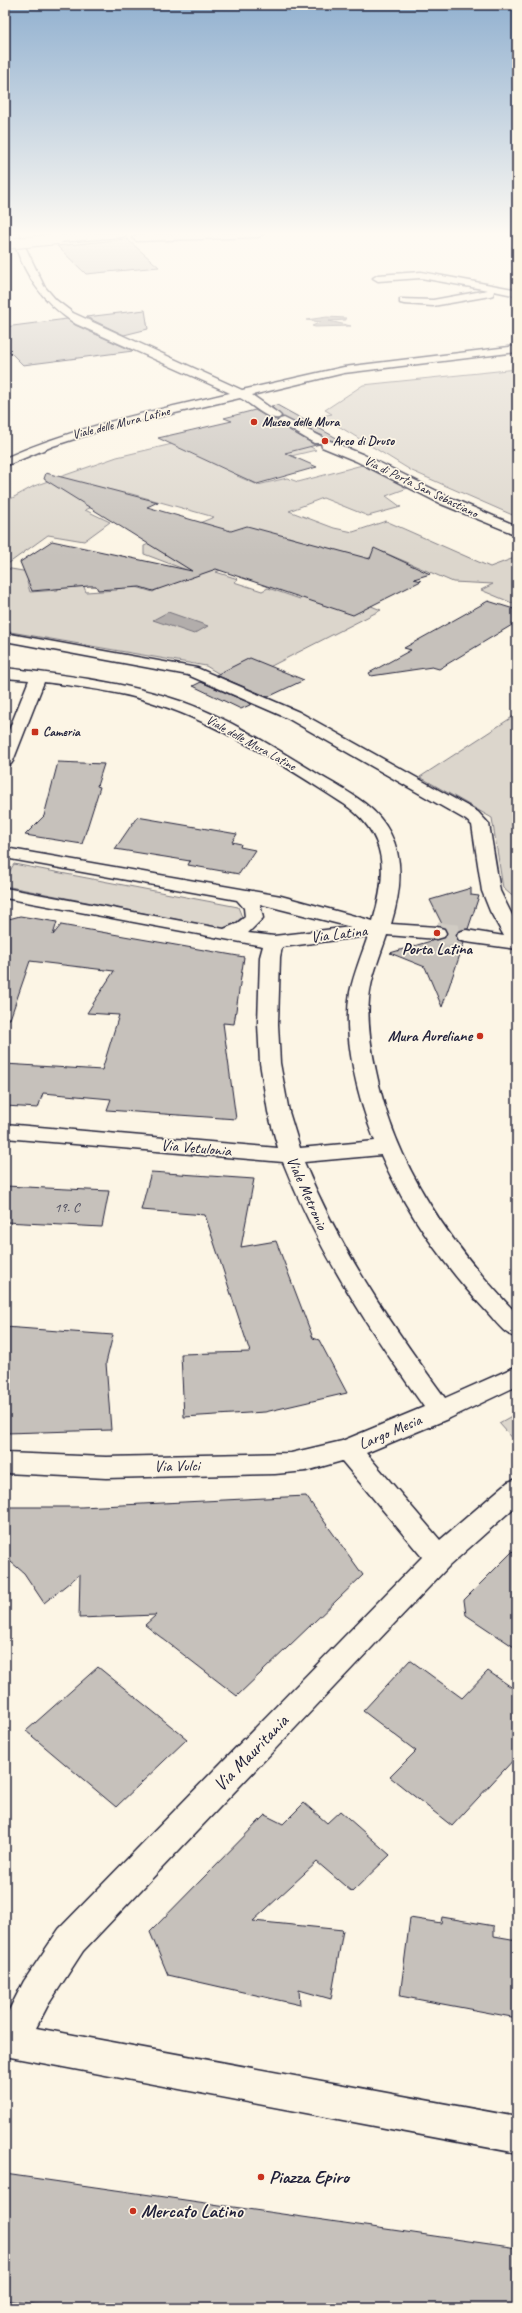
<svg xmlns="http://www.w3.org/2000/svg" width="522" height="2313" font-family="Caveat,sans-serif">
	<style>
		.green { fill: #dcd6cc; stroke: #7f7c84 }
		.water { fill: #b2adab; stroke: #78757e }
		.building { fill: #c6c1bb; stroke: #22223b }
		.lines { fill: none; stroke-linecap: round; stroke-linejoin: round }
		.minor-tunnel { stroke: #d0cbc3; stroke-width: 21; stroke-dasharray: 21 10; stroke-linecap: butt }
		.minor-casing { stroke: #22223b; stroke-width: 3 }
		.major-casing { stroke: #22223b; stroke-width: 3 }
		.minor { fill: #fcf5e5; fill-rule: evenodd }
		.major { fill: #fcf5e5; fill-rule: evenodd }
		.major-bridge-casing { stroke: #22223b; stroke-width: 12; stroke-linecap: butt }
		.major-bridge { stroke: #fcf5e5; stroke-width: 10 }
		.poi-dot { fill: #c8321e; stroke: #fcf5e5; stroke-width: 1.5 }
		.labels { text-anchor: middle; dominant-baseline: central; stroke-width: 3.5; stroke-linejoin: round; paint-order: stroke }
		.far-poi-label { font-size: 13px; font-weight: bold; fill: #22223b; stroke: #fcf5e5; text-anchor: start }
		.far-street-label { font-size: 13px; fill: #22223b; stroke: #fcf5e5 }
		.number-label { font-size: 14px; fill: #4b4a5b }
		.street-label { font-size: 16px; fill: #22223b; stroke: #fcf5e5 }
		.poi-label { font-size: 16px; font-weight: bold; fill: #22223b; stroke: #fcf5e5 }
		.near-street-label { font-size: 19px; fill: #22223b; stroke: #fcf5e5 }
		.near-poi-label { font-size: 19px; font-weight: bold; fill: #22223b; stroke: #fcf5e5; text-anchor: start }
	</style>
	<rect width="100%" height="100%" fill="#fcf5e5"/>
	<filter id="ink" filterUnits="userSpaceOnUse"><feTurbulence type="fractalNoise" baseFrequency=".025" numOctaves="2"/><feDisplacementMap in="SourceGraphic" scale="8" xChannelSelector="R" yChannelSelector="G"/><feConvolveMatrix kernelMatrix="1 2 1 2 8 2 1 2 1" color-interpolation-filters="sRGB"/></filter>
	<g filter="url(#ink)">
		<path class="green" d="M517,369v148l-105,-46 -90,-55 10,-2 -7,-4 38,-25z
			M277,428l39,22 -25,6 -54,20 21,9 29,-7 11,4 68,-18 47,22 -27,10 15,11 -33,9 -45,-18 -34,13 45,17 19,4 33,-11 104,46 27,-10v48l-36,-15 12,-6 -40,-2 -70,-30 -24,10 -70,-25 -48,16 9,4 -34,15 22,7 -4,3 28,9 6,-3 32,11 22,-13 59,24 -145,74 -30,-18 -201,-35v-63l30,5 -8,9 3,10 28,-2 -2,-6 26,-2 4,10 31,-2 -2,-6 8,-1 30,9 36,-21 -45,-17v-8l70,-29 -86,-24 -43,17 25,12 -26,19 -36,-6 -43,31v-64l29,-16 83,-29 115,-27z
			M517,714v186l-14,-12 -11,-70 -72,-41z
			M14,864l224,43 4,10 -13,12h-4l-220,-43v-7z
			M517,1413v28l-1,1 -17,-19z"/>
		<path class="water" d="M327,317l19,1v2l-17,1 22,5 -36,1 -3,-1 9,-4 -15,-2z
			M168,612l40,14 -14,8 -41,-14z"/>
		<path class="building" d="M127,239l32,28 -73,7 -29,-28z
			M145,310l3,19 -24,6 -38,-18z
			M67,319l8,6 58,26 -110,14 -18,-18v-20z
			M277,405l65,36 -18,-1 -1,-4 -41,-19 -11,-11z
			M255,410l14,8 8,2 2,4 34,20h7l-35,9 32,14 -60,17 -99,-46 74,-17 -8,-3z
			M46,473l112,29 -11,5 84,24 16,-5 123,33 4,-11 56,26 -16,5 7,2 -68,34 -137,-46 -63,22 -13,-4 -42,3 -2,-4h-7l-57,5 -12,-29 32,-21 140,30 -148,-92z
			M488,601l29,9v12l-78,47 -7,-2 -61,9 -2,-3 42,-23 -7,-2z
			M250,658l54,22 -36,17 -52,-22z
			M201,682l51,22 -11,5 -48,-23z
			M58,762l46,2 -7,22 3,1 -18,57 -57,-9 19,-19z
			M137,817l100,17 -5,8 9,2 -1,3 15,3 -16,24 -51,-9 2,-4 -75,-12z
			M471,888v7l8,1 -11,33 -9,2 -3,4 2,6 6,2 -22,64 -17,-40 -35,-14 58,-17 -18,-36z
			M20,916l37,6 -4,13 8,-10 183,32 -10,67 -11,-1 13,96 -129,-9 4,-11 -68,-6 -5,15 -33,-2v-42l97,6 17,-55 -32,-2 27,-42 -84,-10 -20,58h-5v-99z
			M151,1172l103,7 -13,68 35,-6 37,97 6,2 28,53 -82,19 -81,5 -3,-63 69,-2 -45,-137 -64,-5z
			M5,1186l104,5 -7,36 -97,-5z
			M5,1327l108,8 -7,28 5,67 -106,3z
			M306,1496l57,79 -126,121 -92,-71 11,-10 -77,3 1,-44 -36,29 -20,-30 -19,-16v-50h76z
			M517,1547v102l-51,-34 -2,-15z
			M410,1660l52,38 26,-27 29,20v65l-65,70 -62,-49 26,-26 -53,-40z
			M98,1667l89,72 -71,68 -90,-76z
			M304,1803l23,20 13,-12 50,44 -38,37 -35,-30 -64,59 90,9 -12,69 -32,-9 1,15 -132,-30 -18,-43 115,-117 18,9z
			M442,1917l52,9v10l23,4v78l-117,-22 10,-78 31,5z
			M5,2174l512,74v60h-459l-53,-8z"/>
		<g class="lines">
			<path class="minor-tunnel" d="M437,933l29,3"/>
			<defs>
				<path id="minor" d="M11,234h8l25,52 12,14 17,13 169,77 102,-23 173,-21v6l-173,21 -92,22 27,19 2,2 -2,2c-12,3 -28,-15 -39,-20l-138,32 -49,16 -48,20v-8c72,-32 148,-47 225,-65l-154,-69c-35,-22 -53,-52 -65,-90z
					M188,234h75l-5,3 -121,4 -5,-3 5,-3z
					M421,272l92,17 3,1 1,3 -4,2 -19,-4 -1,4 -3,1 -57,10 -29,-2 -4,-1v-4l33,1 55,-10 -67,-12 -43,3 -5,-3 5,-3z
					M284,418l38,19 1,4h7l34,14 87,43 66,28v9l-76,-31 -85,-43 -34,-14 -1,-4h-7l-34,-20 -2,-2 2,-2z
					M5,633l192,35 102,44 179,100 11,12 11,67 17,34v24l-51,-7 -7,-2 -2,-4 2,-4 7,-2 38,6 -14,-25 -8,-20 -10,-66 -6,-5 -179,-102 -99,-43 -183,-34z
					M5,668c60,7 121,14 178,34 47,17 90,45 133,71 27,17 59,30 74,60 15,28 10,62 1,91l46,3 7,2 2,4 -2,4 -7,2 -50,-4c-7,21 -16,42 -18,64 -2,24 2,49 7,72 19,96 75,174 141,243v24c-13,-4 -20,-15 -29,-25 -43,-46 -82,-100 -107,-158l-77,7c37,89 84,158 141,236l72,-32v20l-67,32 -84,35 74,87 68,-58 9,-3v26l-68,61 -366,385 -35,54 -12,23 481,89v36l-512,-97v-38l19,-37 35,-52 363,-372 -80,-96 -36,10 -31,3 -169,4 -101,-5v-20l101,4 185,-4 51,-12 82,-34c-55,-78 -106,-156 -141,-245l-278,-24v-14l273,24 -10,-36 -8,-49 -2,-39 2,-67 3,-11 -258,-48v-10l219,41 12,-5 9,-7 -1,-9 -7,-8 -232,-42v-10l276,48 92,25c14,-47 16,-86 -29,-117 -59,-38 -122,-79 -190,-101 -35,-12 -74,-16 -110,-21l-31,79 -2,3 -6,2v-26l24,-60 -24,-2zM260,904l91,23 -77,9 -26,-3 15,-15zM368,936c-6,18 -14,37 -18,56 -8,44 8,108 25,149l-75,7 -11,-36 -9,-49 -2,-39 2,-67 2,-10z"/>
				<path id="major" d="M92,234h35l-5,3 -64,5 -5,-3 5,-3z"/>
			</defs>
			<use href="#minor" class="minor-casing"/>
			<use href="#major" class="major-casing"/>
			<use href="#minor" class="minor"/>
			<use href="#major" class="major"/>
			<defs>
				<path id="major-bridge" d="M5,244l53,-5"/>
			</defs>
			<use href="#major-bridge" class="major-bridge-casing"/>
			<use href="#major-bridge" class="major-bridge"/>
		</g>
	</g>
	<linearGradient id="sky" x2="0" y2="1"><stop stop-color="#92b1d0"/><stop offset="0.42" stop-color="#fefaf3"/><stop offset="1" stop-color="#fefaf3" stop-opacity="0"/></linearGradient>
	<rect width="522" height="557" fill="url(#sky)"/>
	<g class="poi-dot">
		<circle cx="254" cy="422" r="4"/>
		<circle cx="325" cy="441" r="4"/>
		<rect x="31" y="728" width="8" height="8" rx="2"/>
		<circle cx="437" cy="933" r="4"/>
		<circle cx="480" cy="1036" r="4"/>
		<circle cx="261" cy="2177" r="4"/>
		<circle cx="133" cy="2211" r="4"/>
	</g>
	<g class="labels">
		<g class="far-poi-label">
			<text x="262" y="422">Museo delle Mura</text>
			<text x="333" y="441">Arco di Druso</text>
			<text x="43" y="732">Cameria</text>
		</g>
		<g class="far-street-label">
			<text transform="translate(121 423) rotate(-14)">Viale delle Mura Latine</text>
			<text transform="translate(421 487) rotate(26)">Via di Porta San Sebastiano</text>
			<text transform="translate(251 743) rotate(29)">Viale delle Mura Latine</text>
		</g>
		<g class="number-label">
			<text x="67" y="1207">19. С</text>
		</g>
		<g class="street-label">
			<text transform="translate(339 934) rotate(-7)">Via Latina</text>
			<text transform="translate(196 1148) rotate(5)">Via Vetulonia</text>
			<text transform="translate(307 1193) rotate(66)">Viale Metronio</text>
			<text transform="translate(390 1432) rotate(-23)">Largo Mesia</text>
			<text transform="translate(177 1466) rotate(-1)">Via Vulci</text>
		</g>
		<g class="poi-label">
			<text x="437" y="949">Porta Latina</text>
			<text x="472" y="1036" text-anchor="end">Mura Aureliane</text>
		</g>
		<g class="near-street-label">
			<text transform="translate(251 1753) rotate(-46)">Via Mauritania</text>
		</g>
		<g class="near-poi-label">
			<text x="269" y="2177">Piazza Epiro</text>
			<text x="141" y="2211">Mercato Latino</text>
		</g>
	</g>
	<rect width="522" height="2313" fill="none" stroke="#fcf5e5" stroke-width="20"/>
	<rect x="10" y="10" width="502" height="2293" fill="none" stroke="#22223b" stroke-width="1.5" filter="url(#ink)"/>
</svg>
